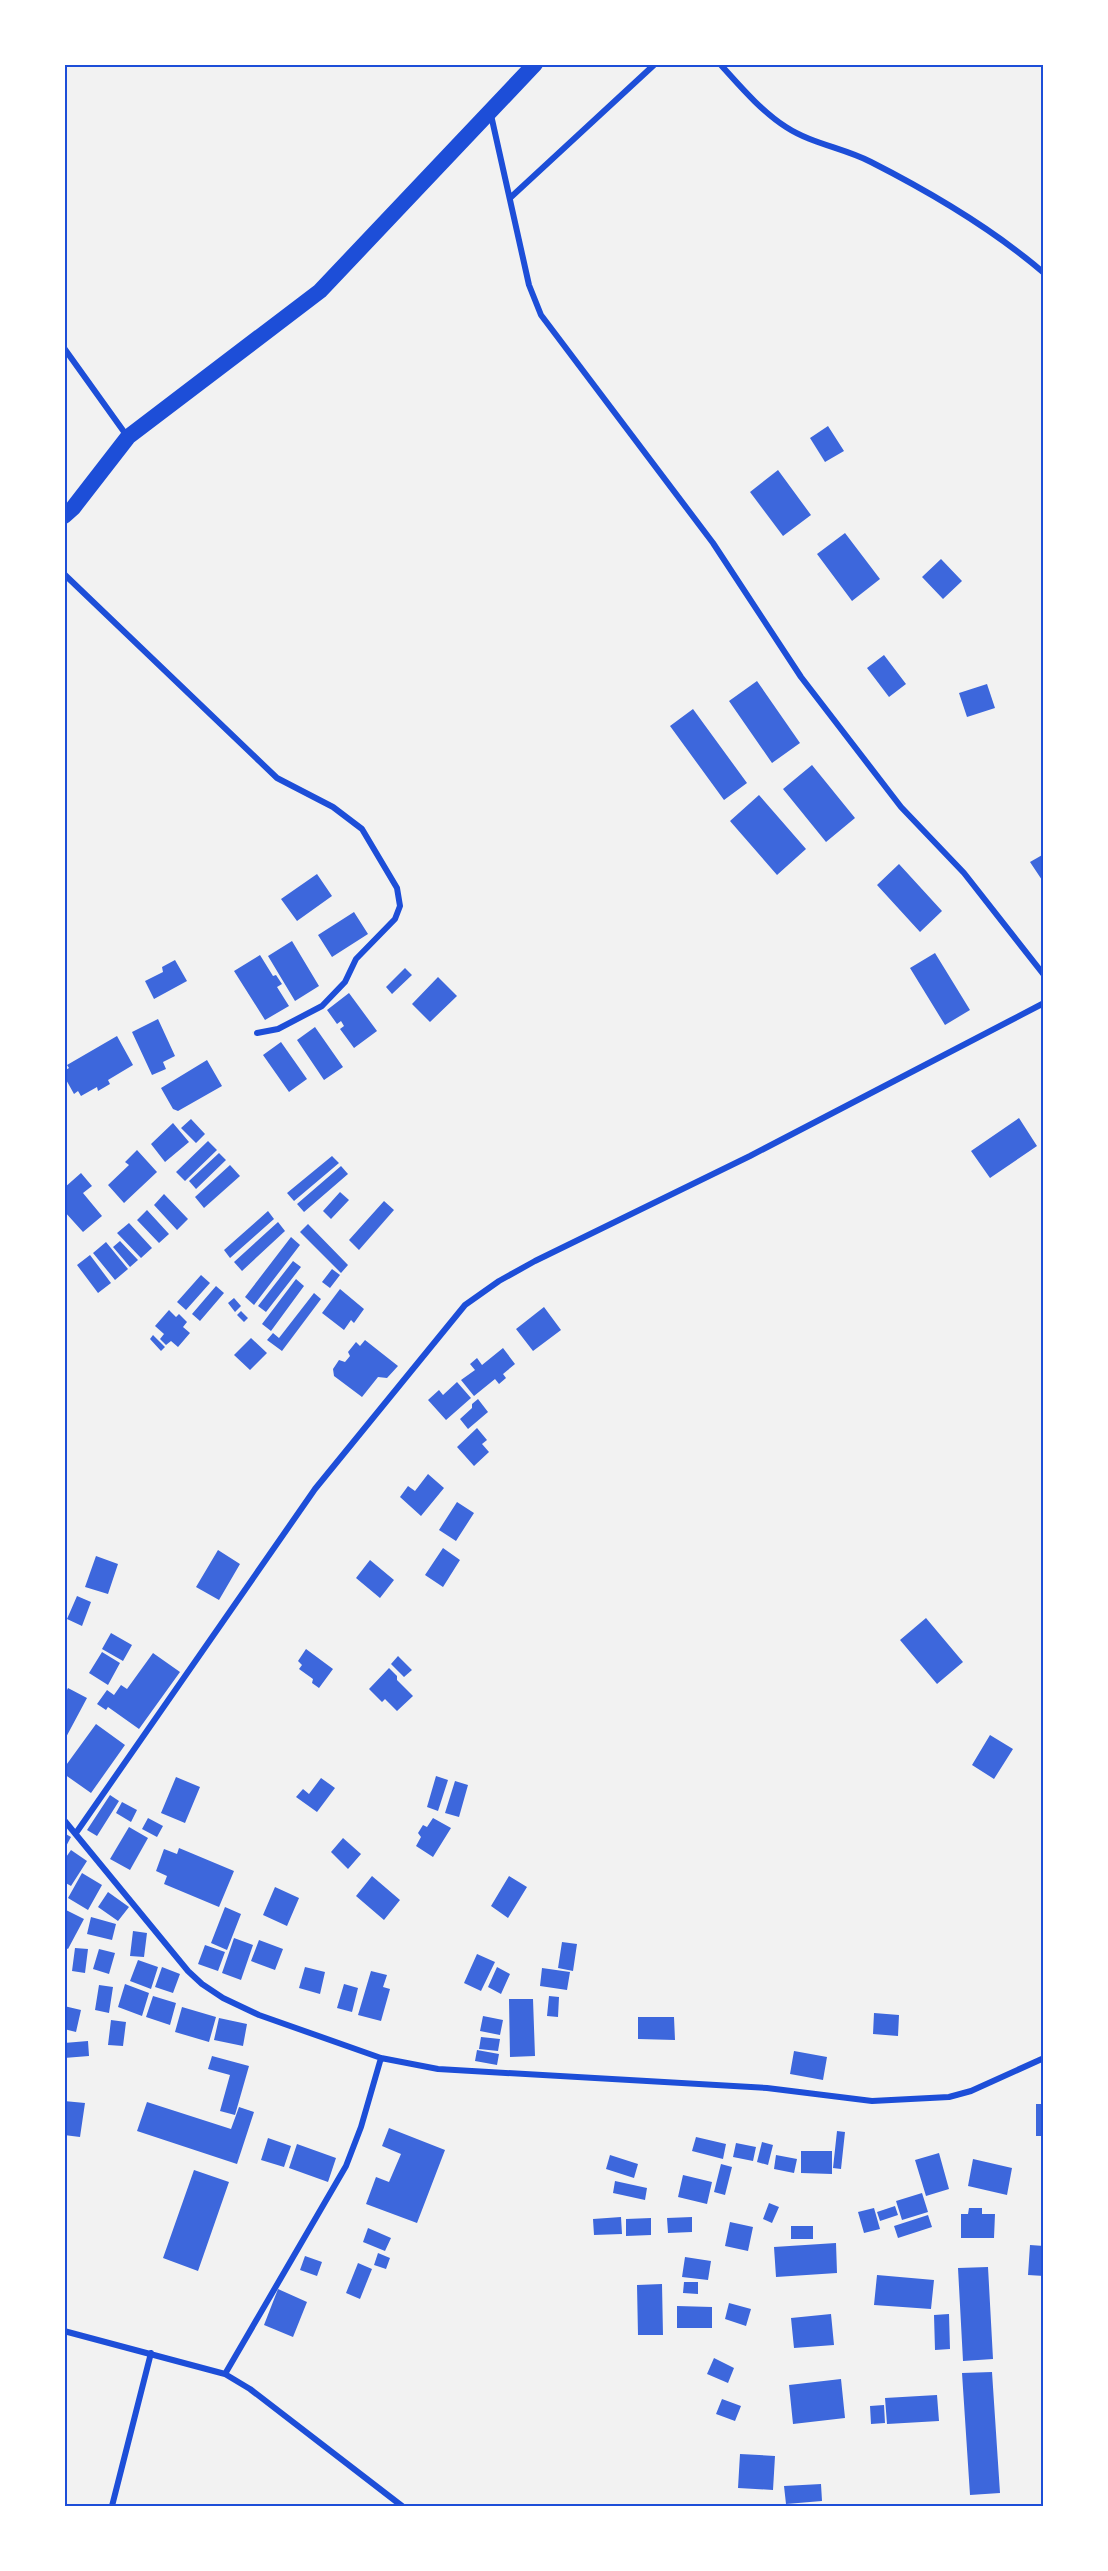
<svg xmlns="http://www.w3.org/2000/svg" width="1108" height="2571" font-family="Manrope,sans-serif">
	<style>
		.building { fill: #3d67dc }
		.lines { fill: none; stroke-linecap: round; stroke-linejoin: round }
		.minor { stroke: #1d4ed8; stroke-width: 6 }
		.trunk { stroke: #1d4ed8; stroke-width: 16 }
		.neatline { fill: none; stroke: #1d4ed8; stroke-width: 2 }
	</style>
	<rect width="100%" height="100%" fill="#f2f2f2"/>
	<path class="building" d="M828,426l16,25 -19,11 -15,-24z
		M778,470l33,45 -28,21 -33,-44z
		M845,533l35,46 -28,22 -35,-47z
		M941,559l21,22 -19,18 -21,-22z
		M884,655l22,29 -17,13 -22,-29z
		M757,681l43,62 -28,20 -43,-62z
		M987,684l8,24 -28,9 -8,-24z
		M693,709l54,74 -23,17 -54,-74z
		M812,765l43,53 -29,24 -43,-53z
		M759,795l47,54 -29,26 -47,-54z
		M1044,854v29l-14,-21z
		M899,864l43,47 -22,21 -43,-47z
		M317,874l15,22 -35,25 -16,-22z
		M354,912l14,22 -36,23 -14,-22z
		M292,941l27,45 -24,15 -27,-45z
		M935,953l35,57 -25,15 -35,-57z
		M260,955l13,21 3,-1 6,9 -5,3 12,19 -24,14 -31,-49z
		M175,960l12,21 -33,18 -9,-18 18,-9 -1,-5z
		M405,968l7,7 -20,19 -6,-7z
		M438,977l19,19 -27,26 -18,-18z
		M349,993l28,38 -23,17 -14,-19 4,-3 -3,-5 -4,3 -10,-14z
		M158,1019l17,37 -12,6 3,7 -14,6 -20,-43z
		M315,1027l28,40 -19,13 -27,-40z
		M117,1036l16,29 -25,15 2,4 -12,7 -1,-4 -16,9 -3,-5 -4,3 -10,-18v-5l5,-3 -2,-3z
		M281,1042l26,37 -18,13 -26,-37z
		M207,1060l15,26 -44,25 -5,-2 -12,-21z
		M1019,1118l18,28 -47,32 -19,-27z
		M191,1119l14,15 -9,9 -15,-15z
		M173,1123l16,19 -24,20 -14,-18z
		M208,1141l9,9 -32,31 -9,-9z
		M137,1150l20,22 -33,31 -16,-18 21,-20 -4,-3z
		M219,1153l7,7 -30,29 -7,-8z
		M332,1156l7,7 -45,38 -7,-8z
		M230,1165l10,11 -36,32 -9,-11z
		M341,1166l7,8 -44,38 -7,-8z
		M81,1173l11,13 -9,7 19,23 -19,16 -19,-21v-23z
		M340,1192l9,8 -18,19 -8,-8z
		M164,1194l24,25 -11,11 -23,-25z
		M384,1201l10,9 -35,40 -10,-10z
		M147,1210l22,24 -10,9 -22,-23z
		M268,1211l6,8 -44,39 -6,-8z
		M278,1222l7,9 -43,40 -8,-9z
		M129,1223l23,25 -11,10 -24,-25z
		M308,1224l40,41 -7,8 -41,-41z
		M291,1237l9,8 -46,60 -9,-8z
		M120,1241l18,19 -8,7 -17,-20z
		M106,1242l22,27 -13,11 -22,-27z
		M90,1255l21,28 -13,10 -21,-28z
		M293,1261l8,6 -35,45 -8,-6z
		M332,1269l8,6 -10,13 -8,-6z
		M201,1275l9,8 -24,27 -9,-8z
		M296,1279l8,7 -33,45 -9,-7z
		M216,1286l8,7 -24,28 -8,-7z
		M340,1289l24,20 -10,14 -3,-3 -7,10 -22,-17z
		M314,1293l7,6 -39,52 -15,-11 6,-7 6,5z
		M234,1298l7,8 -6,6 -7,-9z
		M544,1307l17,23 -28,21 -17,-22z
		M169,1310l7,7 3,-3 8,8 -4,5 7,6 -12,14 -7,-6 -5,4 -6,-6 4,-5 -9,-8z
		M241,1311l7,7 -4,4 -7,-7z
		M153,1335l12,12 -4,4 -11,-12z
		M251,1338l16,15 -17,17 -16,-15z
		M365,1340l33,26 -11,12 -9,-1 -16,20 -28,-21 -1,-7 6,-9 6,2 5,-6 -2,-4 8,-10 4,4z
		M503,1348l12,16 -12,10 3,4 -7,6 -4,-5 -21,17 -13,-16 14,-10 -5,-6 7,-6 5,7z
		M457,1382l14,16 -25,22 -18,-20 11,-10 4,5z
		M478,1399l10,13 -20,17 -8,-10 12,-11v-4z
		M477,1428l10,12 -5,4 7,8 -15,14 -17,-19z
		M428,1474l16,14 -23,28 -21,-19 8,-11 7,5z
		M457,1502l17,11 -18,28 -17,-11z
		M443,1548l17,12 -17,27 -18,-12z
		M218,1550l22,14 -21,36 -23,-13z
		M96,1556l22,8 -10,30 -23,-7z
		M370,1560l24,20 -14,18 -24,-20z
		M77,1596l14,6 -9,24 -15,-7z
		M926,1618l37,44 -26,22 -37,-44z
		M111,1633l21,12 -9,16 -21,-12z
		M306,1649l27,20 -14,19 -7,-5 1,-4 -14,-10 3,-4 -4,-4z
		M102,1652l18,11 -12,22 -19,-12z
		M153,1653l27,19 -41,57 -31,-22 -2,3 -9,-6 10,-14 7,5 7,-10 6,4z
		M398,1656l14,14 -8,7 -13,-13z
		M389,1668l8,8v4l16,16 -16,15 -12,-12 -3,3 -13,-13z
		M68,1688l19,10 -23,43v-45z
		M96,1724l29,21 -34,48 -27,-19v-6z
		M990,1735l23,14 -19,30 -22,-14z
		M436,1776l12,4 -10,31 -11,-4z
		M176,1777l24,10 -15,36 -24,-10z
		M321,1778l14,10 -18,24 -21,-15 7,-8 6,5z
		M455,1781l13,4 -9,32 -14,-4z
		M110,1795l9,6 -22,35 -10,-6z
		M122,1802l15,8 -6,12 -15,-9z
		M148,1818l15,8 -6,11 -15,-8z
		M433,1818l18,10 -18,29 -17,-11 5,-9 -3,-4 5,-8 4,2z
		M129,1827l19,11 -18,32 -20,-11z
		M64,1833l7,4 -7,13z
		M343,1838l18,16 -13,15 -17,-17z
		M179,1848l55,23 -15,36 -55,-23 3,-8 -11,-5 8,-22 13,5z
		M71,1850l16,11 -16,25 -7,-4v-22z
		M82,1873l20,12 -14,25 -20,-12z
		M372,1876l28,24 -16,20 -28,-24z
		M509,1876l18,11 -19,31 -17,-12z
		M275,1887l24,11 -12,28 -24,-11z
		M108,1892l21,15 -11,14 -20,-14z
		M225,1907l16,7 -14,36 -16,-7z
		M64,1909l20,10 -16,30 -4,-2z
		M91,1917l25,7 -4,16 -25,-6z
		M133,1931l14,2 -3,24 -14,-1z
		M234,1938l19,7 -12,35 -19,-7z
		M259,1940l24,9 -8,21 -24,-9z
		M562,1942l15,2 -4,27 -15,-3z
		M205,1945l20,7 -7,19 -20,-7z
		M75,1948l13,1 -3,24 -13,-2z
		M99,1949l16,4 -6,21 -16,-5z
		M477,1954l18,8 -14,29 -17,-8z
		M138,1960l20,7 -7,22 -21,-8z
		M162,1967l18,7 -7,19 -18,-6z
		M305,1967l20,5 -5,22 -21,-6z
		M497,1967l13,7 -9,20 -13,-7z
		M542,1968l28,4 -3,18 -27,-4z
		M371,1971l16,4 -4,12 7,2 -9,32 -23,-6z
		M125,1984l24,9 -7,23 -24,-9z
		M344,1984l14,4 -6,24 -15,-4z
		M99,1985l14,2 -4,26 -14,-3z
		M153,1996l23,7 -6,22 -24,-8z
		M549,1996l10,1 -1,20 -11,-1z
		M509,1999h24l2,57 -25,1z
		M64,2006l17,4 -5,22 -12,-3z
		M182,2007l34,10 -7,25 -34,-10z
		M874,2013l25,2 -1,21 -25,-2z
		M483,2016l20,4 -3,15 -20,-4z
		M638,2017h36l1,23 -37,-1z
		M219,2018l28,6 -4,22 -29,-6z
		M111,2020l15,2 -3,24 -15,-1z
		M481,2037l19,2 -2,12 -19,-2z
		M88,2041l1,15 -25,2v-15z
		M477,2050l22,4 -2,11 -22,-4z
		M794,2051l33,6 -4,23 -33,-6z
		M212,2056l37,10 -14,49 -15,-4 10,-36 -22,-6z
		M64,2101l21,2 -5,34 -16,-2z
		M147,2102l84,27 8,-22 15,5 -17,52 -100,-33z
		M1036,2104h8v32h-8z
		M389,2128l56,22 -28,73 -51,-19 10,-27 13,5 12,-28 -19,-8z
		M837,2131l8,1 -4,37 -8,-1z
		M696,2137l30,7 -3,15 -31,-8z
		M268,2138l23,8 -7,21 -23,-7z
		M762,2142l11,3 -5,20 -11,-3z
		M736,2143l20,4 -3,14 -20,-4z
		M297,2144l39,14 -8,24 -39,-14z
		M801,2151h31v23l-31,-1z
		M939,2153l10,36 -23,7 -11,-36z
		M610,2155l28,9 -4,14 -28,-9z
		M776,2155l21,4 -3,14 -20,-4z
		M973,2159l39,9 -5,27 -39,-9z
		M721,2164l11,3 -7,28 -11,-3z
		M194,2170l35,12 -31,89 -35,-13z
		M683,2175l29,7 -5,22 -29,-7z
		M615,2181l32,7 -2,12 -32,-7z
		M922,2193l6,19 -26,8 -6,-19z
		M769,2203l10,4 -7,16 -9,-4z
		M895,2206l3,9 -18,6 -3,-9z
		M874,2208l6,21 -16,4 -6,-21z
		M969,2208h13v6h13l-1,24h-33v-24h7z
		M928,2215l4,12 -34,11 -4,-12z
		M621,2217l1,17 -28,1 -1,-16z
		M692,2217v15l-24,1 -1,-15z
		M651,2218v17l-25,1v-17z
		M730,2222l23,5 -5,24 -23,-5z
		M791,2226h22v13h-22z
		M368,2228l23,10 -6,13 -22,-9z
		M836,2243l1,30 -61,4 -2,-30z
		M1030,2245l14,1v30l-16,-1z
		M378,2253l12,5 -4,11 -12,-4z
		M305,2256l17,6 -5,14 -17,-6z
		M685,2257l26,4 -3,19 -26,-3z
		M358,2263l14,6 -12,30 -14,-6z
		M988,2267l5,92 -30,2 -5,-93z
		M877,2275l57,5 -3,29 -57,-4z
		M684,2282h14v12l-15,-1z
		M662,2284l1,51h-25l-1,-50z
		M278,2289l29,13 -14,35 -29,-12z
		M729,2303l22,6 -5,17 -21,-7z
		M677,2306l35,1v21h-35z
		M831,2314l3,31 -40,3 -3,-30z
		M949,2314l1,35 -15,1 -1,-35z
		M714,2358l20,10 -6,15 -21,-9z
		M992,2372l8,121 -30,2 -8,-122z
		M841,2379l4,39 -52,6 -4,-39z
		M937,2395l2,26 -52,3 -2,-26z
		M722,2399l19,7 -6,15 -19,-7z
		M884,2405l1,18 -14,1 -1,-18z
		M740,2454l35,2 -2,34 -35,-2z
		M821,2484l1,17 -36,3 -2,-18z"/>
	<g class="lines">
		<path class="minor" d="M720,64c20,22 41,47 66,63 26,17 58,21 85,35 59,30 122,67 173,111
			M491,115l38,170 12,30 172,228 88,134 100,130 63,66 80,102
			M510,198l145,-134
			M64,348l63,88
			M64,574l213,204 56,29 29,22 35,59 3,18 -5,13 -39,40 -11,23 -23,24 -44,23 -21,4
			M64,1820l124,151 14,13 21,14 36,17 122,43 57,11 329,19 105,13 77,-4 22,-6 73,-33
			M76,1833l239,-344 150,-184 34,-24 36,-20 215,-105 294,-153
			M64,2331l161,43 25,15 152,117
			M225,2374l121,-208 15,-39 20,-69
			M112,2506l39,-153"/>
		<path class="trunk" d="M64,516l9,-8 55,-71 192,-146 215,-227"/>
	</g>
	<rect width="1108" height="2571" fill="none" stroke="#ffffff" stroke-width="132"/>
	<rect x="66" y="66" width="976" height="2439" class="neatline"/>
</svg>
